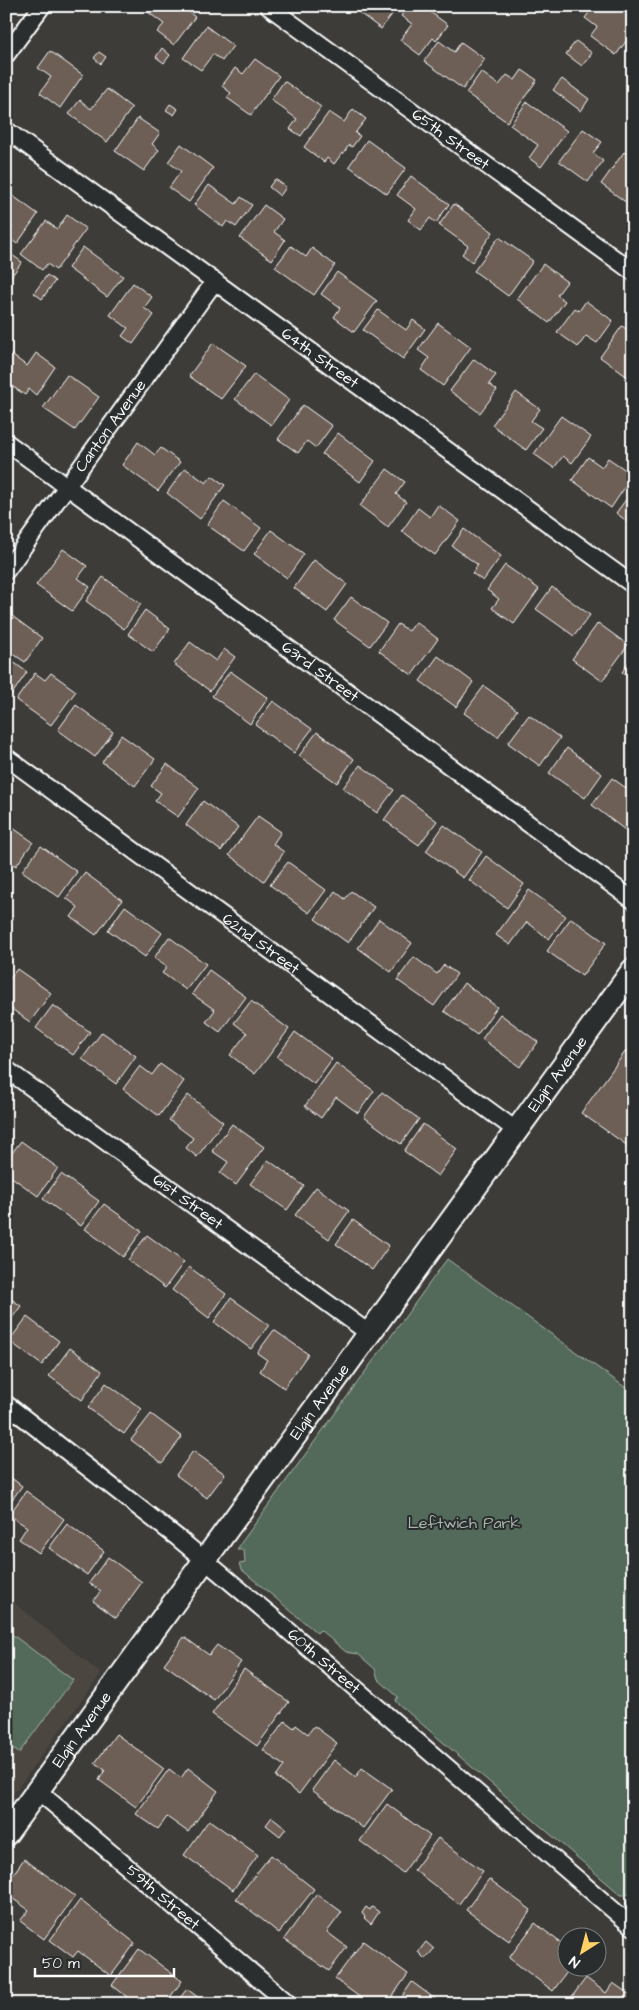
<svg xmlns="http://www.w3.org/2000/svg" width="639" height="2010" font-family="'Architects Daughter',sans-serif">
	<style>
		.built { fill: #4c4641 }
		.green { fill: #526b5a; stroke: #a8b5ac }
		.lines { fill: none; stroke-linecap: round; stroke-linejoin: round }
		.stream { stroke: #94a7a8; stroke-width: 5.5 }
		.building { fill: #6d5e54; stroke: #fff }
		.street-casing { stroke: #fff; stroke-width: 20 }
		.secondary-casing { stroke: #fff; stroke-width: 26 }
		.street { stroke: #2a2d2e; stroke-width: 16 }
		.secondary { stroke: #2a2d2e; stroke-width: 22 }
		.labels { text-anchor: middle; dominant-baseline: central; stroke-width: 4; stroke-linejoin: round; paint-order: stroke }
		.street-label { font-size: 16px; fill: #fff; stroke: #2a2d2e }
		.park-label { font-size: 16px; fill: #a8b5ac; stroke: #2a2d2e }
	</style>
	<rect width="100%" height="100%" fill="#3e3c39"/>
	<filter id="ink" filterUnits="userSpaceOnUse"><feTurbulence type="fractalNoise" baseFrequency=".02" numOctaves="2"/><feDisplacementMap in="SourceGraphic" scale="10" xChannelSelector="R" yChannelSelector="G"/><feConvolveMatrix kernelMatrix="1 2 1 2 8 2 1 2 1" color-interpolation-filters="sRGB"/></filter>
	<g filter="url(#ink)">
		<path class="built" d="M6,1596l95,78 -95,130z"/>
		<path class="green" d="M447,1259l186,134v498l-8,4h-4l-226,-194 3,-4 -20,-18 -3,-10 -17,-15 -12,-2 -26,-22 -3,3 -75,-63 -3,-6 6,-1 -1,-13h-7l4,-7z
			M6,1630l67,50 -54,73 -13,-9z"/>
		<g class="lines">
			<path class="stream" d="M628,1903l5,-5"/>
		</g>
		<path class="building" d="M146,6h35l14,11 -21,28 -17,-13 7,-8 -20,-15z
			M350,6h43l3,3 -15,20z
			M408,6h14l26,19 -12,16 -3,-3 -13,17 -20,-15 12,-16 -11,-8z
			M594,6h39v26l-17,23 -26,-19 7,-9 -12,-9z
			M206,26l27,20 -11,15 -9,-7 -12,16 -18,-12z
			M439,41l15,11 7,-10 24,17 -22,30 -39,-28z
			M576,41l16,12 -10,13 -16,-12z
			M162,48l8,7 -6,8 -8,-6z
			M50,51l33,24 -23,33 -20,-15 11,-16 -13,-9z
			M99,52l7,5 -5,7 -7,-6z
			M255,59l24,17 -28,39 -24,-17 4,-5 -9,-7 13,-18 8,6z
			M522,70l15,10 -30,42 -41,-29 15,-21 18,13 8,-10 8,5z
			M562,79l27,20 -8,12 -28,-21z
			M284,81l37,26 -20,29 -11,-7 7,-10 -26,-19z
			M107,89l25,19 -25,34 -38,-28 11,-14 11,9z
			M527,102l40,29 -26,36 -12,-9 9,-13 -28,-20z
			M170,104l8,5 -4,6 -8,-5z
			M353,109l13,10 -11,14 5,3 -8,11 -3,-2 -6,9 -1,-1 -8,11 -7,-6 -3,4 -20,-15 25,-35 15,10z
			M138,118l22,15 -8,11 7,6 -15,21 -29,-20z
			M583,129l19,13 -9,11 10,8 -15,21 -29,-21z
			M367,140l39,28 -19,26 -38,-28z
			M181,144l32,24 -24,34 -20,-14 12,-17 -13,-9z
			M624,152l9,6 -2,48 -30,-22z
			M411,176l38,28 -13,19 -6,-5 -9,12 -13,-10 8,-11 -19,-14z
			M275,179l11,8 -6,9 -11,-9z
			M209,185l27,19 5,-7 11,8 -16,22 -9,-6 -4,6 -29,-22z
			M6,191l32,23 -21,30 -10,-8 6,-9 -7,-5z
			M454,204l39,28 -21,30 -10,-8 6,-8 -29,-21z
			M264,205l19,14 -9,13 11,8 -13,20 -32,-22z
			M67,215l19,14 -30,41 -9,-6 -5,6 -21,-16 25,-33 11,8z
			M499,237l34,24 -25,35 -34,-25z
			M291,246l15,11 6,-9 23,17 -21,30 -39,-28z
			M83,247l40,29 -16,21 -39,-29z
			M12,255l10,7 -12,16 -4,-3v-12z
			M543,264l24,18 -10,13 8,6 -16,22 -32,-24z
			M337,272l40,29 -23,31 -20,-15 6,-9 -19,-14z
			M47,275l8,6 -13,18 -8,-6z
			M133,283l19,14 -8,11 10,7 -21,29 -11,-8 6,-8 -18,-13z
			M586,301l27,20 -16,22 -11,-7 -8,11 -21,-15 18,-24 4,3z
			M378,310l28,20 7,-10 12,9 -22,30 -40,-29z
			M438,323l33,24 -28,39 -22,-16 8,-12 -11,-8z
			M622,326l11,8v38l-4,6 -29,-21z
			M213,343l33,23 -25,33 -32,-23z
			M36,353l19,14 -19,28 -7,-6 -4,6 -19,-13v-23l4,-5 17,12z
			M474,359l22,16 -7,9 8,6 -17,23 -30,-22z
			M254,374l35,26 -18,25 -36,-26z
			M67,375l32,22 -24,33 -32,-22z
			M516,392l24,17 -9,12 11,7 -16,22 -34,-25z
			M303,405l29,21 -16,22 -9,-7 -9,12 -20,-14z
			M561,416l30,21 -19,26 -9,-7 -9,12 -20,-14z
			M338,433l37,28 -15,21 -38,-28z
			M138,442l17,13 6,-7 19,14 -22,29 -36,-26z
			M588,457l14,10 6,-9 25,17 -22,33 -39,-28z
			M185,468l21,15 6,-7 13,9 -25,34 -33,-26z
			M387,469l18,13 -9,12 10,8 -18,25 -28,-21z
			M633,490v36l-17,-13z
			M224,501l37,27 -17,23 -37,-26z
			M438,505l22,16 -25,34 -33,-24 16,-23 12,9z
			M464,529l37,27 -18,25 -11,-8 6,-8 -26,-19z
			M271,530l33,24 -17,24 -33,-24z
			M63,549l24,17 -9,12 12,9 -18,24 -36,-26z
			M314,560l33,24 -20,28 -33,-24z
			M505,565l34,24 -25,35 -22,-16 7,-9 -12,-9z
			M103,577l38,27 -17,25 -38,-28z
			M552,587l38,28 -16,21 -38,-27z
			M351,597l36,26 -17,23 -36,-26z
			M145,610l25,19 -17,23 -25,-18z
			M12,616l30,22 -17,24 -19,-13v-25z
			M416,622l22,17 -26,36 -33,-24 19,-27 11,7z
			M598,623l30,22 -26,36 -30,-22z
			M190,642l26,19 8,-12 11,8 -25,34 -36,-27z
			M438,656l35,26 -17,25 -36,-26z
			M633,656v24l-11,-8z
			M6,657l21,15 -17,25 -4,-3z
			M230,671l38,27 -18,26 -38,-28z
			M35,673l10,7 6,-7 25,18 -25,34 -35,-25z
			M484,686l33,24 -19,27 -34,-24z
			M273,701l39,28 -18,24 -39,-28z
			M76,705l37,27 -18,25 -37,-27z
			M529,715l31,23 -20,28 -32,-23z
			M317,732l37,27 -17,24 -38,-27z
			M121,735l34,24 -20,27 -33,-24z
			M567,748l35,26 -17,24 -36,-25z
			M167,764l32,24 -21,29 -23,-16 6,-8 -10,-7z
			M360,765l34,25 -17,23 -34,-25z
			M612,778l21,15v26l-8,11 -33,-25z
			M402,795l35,26 -18,24 -35,-25z
			M203,801l35,26 -17,24 -35,-26z
			M258,816l23,16 -8,12 11,8 -20,29 -35,-26z
			M6,823l27,19 -17,24 -10,-7z
			M444,825l38,27 -19,26 -37,-27z
			M41,846l36,26 -18,25 -37,-26z
			M486,856l38,28 -17,24 -38,-28z
			M288,862l38,28 -17,23 -39,-28z
			M85,873l37,27 -26,35 -25,-18 7,-10 -12,-9z
			M529,890l37,26 -17,23 -22,-17 -17,23 -14,-10z
			M335,891l10,8 6,-8 23,16 -26,36 -33,-24z
			M125,906l37,27 -17,24 -37,-27z
			M571,918l35,25 -24,33 -35,-25z
			M379,919l33,24 -21,29 -33,-24z
			M169,937l37,27 -20,26 -24,-17 5,-6 -13,-9z
			M414,957l23,17 7,-9 13,9 -23,32 -37,-26z
			M17,969l34,24 -21,29 -24,-17v-21z
			M209,970l37,27 -26,35 -14,-10 9,-12 -23,-16z
			M464,983l33,24 -20,28 -33,-24z
			M251,1001l38,28 -34,45 -25,-19 17,-22 -13,-10z
			M53,1005l37,27 -17,23 -37,-27z
			M500,1014l38,28 -18,25 -38,-28z
			M102,1032l34,24 -20,28 -34,-25z
			M295,1032l37,27 -18,25 -37,-27z
			M633,1041v99l-5,6 -47,-33z
			M336,1063l38,28 -16,22 -22,-16 -15,21 -16,-12z
			M160,1064l24,17 -25,35 -36,-27 17,-23 12,9z
			M382,1092l37,27 -18,25 -37,-27z
			M188,1095l35,27 -26,35 -11,-9 7,-10 -24,-18z
			M232,1124l32,23 -28,38 -16,-12 8,-11 -16,-11z
			M423,1124l34,25 -19,27 -34,-25z
			M21,1141l37,27 -20,28 -32,-23v-12z
			M268,1160l36,26 -17,24 -37,-26z
			M61,1174l38,27 -18,25 -38,-27z
			M316,1187l33,24 -20,28 -34,-24z
			M104,1204l38,27 -19,26 -38,-28z
			M353,1220l36,26 -17,24 -36,-26z
			M147,1235l37,27 -19,26 -37,-28z
			M189,1267l37,27 -17,24 -37,-28z
			M6,1295l15,11 -15,20z
			M231,1298l38,27 -18,24 -37,-27z
			M27,1317l32,24 -17,24 -33,-24z
			M274,1330l34,24 -24,34 -24,-17 7,-11 -10,-7z
			M70,1348l32,23 -20,29 -33,-24z
			M106,1383l36,26 -18,25 -36,-26z
			M151,1414l31,23 -20,26 -31,-23z
			M193,1451l32,23 -18,24 -31,-23z
			M6,1474l16,12 -16,22z
			M26,1491l38,28 -25,34 -20,-14 8,-12 -18,-12z
			M67,1524l37,27 -17,24 -38,-27z
			M108,1557l34,25 -26,36 -23,-17 8,-10 -12,-8z
			M184,1637l25,18 8,-10 24,17 -27,38 -50,-36z
			M244,1669l45,33 -32,44 -45,-32z
			M285,1721l9,7 2,-3 12,9 6,-8 23,17 -38,51 -23,-17 8,-11 -21,-16z
			M116,1734l48,35 -28,38 -37,-27 6,-10 -10,-7z
			M334,1760l22,17 6,-9 30,21 -29,39 -51,-38z
			M188,1768l30,23 -30,41 -21,-15 -9,12 -22,-15 33,-45 12,9z
			M387,1804l43,32 -27,37 -43,-32z
			M272,1817l14,11 -6,8 -14,-11z
			M209,1820l49,35 -25,35 -49,-35z
			M438,1838l45,33 -24,33 -45,-34z
			M271,1855l43,34 -35,44 -43,-34z
			M24,1859l51,37 -31,43 -24,-18 9,-11 -23,-16v-10z
			M489,1879l42,31 -22,31 -43,-31z
			M317,1894l25,18 -15,20 20,15 -18,24 -45,-32z
			M80,1900l55,43 -24,33 -33,-25 -5,6 -23,-17z
			M366,1907l4,3 2,-3 7,5 -8,12 -7,-6 1,-1 -3,-4z
			M535,1923l31,24v21h4l-17,23 -44,-33z
			M363,1941l45,33 -21,30h-18l-34,-25z
			M426,1942l8,7 -9,10 -7,-7z
			M139,1949l43,32 -17,23h-29l-24,-19z
			M586,1978l20,15 7,-10 20,14v5l-2,2h-62l-2,-1z
			M412,1982l30,22h-45z
			M187,1989l20,15h-32z"/>
		<g class="lines">
			<defs>
				<g id="street">
					<path id="s1" d="M268,6l365,266"/>
					<path d="M6,55l36,-49"/>
					<path id="s2" d="M6,130l627,455"/>
					<path id="s3" d="M6,442l627,458"/>
					<path id="s4" d="M6,571l209,-290"/>
					<path id="s5" d="M6,757l511,374"/>
					<path id="s6" d="M6,1069l364,265"/>
					<path id="s7" d="M6,1404l172,134 91,76 364,313"/>
					<path id="s8" d="M38,1791l251,213"/>
				</g>
				<g id="secondary">
					<path id="s9" d="M6,1834l627,-864"/>
				</g>
			</defs>
			<use href="#street" class="street-casing"/>
			<use href="#secondary" class="secondary-casing"/>
			<use href="#street" class="street"/>
			<use href="#secondary" class="secondary"/>
		</g>
	</g>
	<g class="labels">
		<g class="street-label">
			<text stroke="none"><textPath href="#s1" startOffset="226">65th Street</textPath></text>
			<text stroke="none"><textPath href="#s2" startOffset="388">64th Street</textPath></text>
			<text stroke="none"><textPath href="#s4" startOffset="179">Canton Avenue</textPath></text>
			<text stroke="none"><textPath href="#s3" startOffset="389">63rd Street</textPath></text>
			<text stroke="none"><textPath href="#s5" startOffset="316">62nd Street</textPath></text>
			<text stroke="none"><textPath href="#s9" startOffset="939">Elgin Avenue</textPath></text>
			<text stroke="none"><textPath href="#s6" startOffset="225">61st Street</textPath></text>
			<text stroke="none"><textPath href="#s9" startOffset="534">Elgin Avenue</textPath></text>
			<text stroke="none"><textPath href="#s7" startOffset="409">60th Street</textPath></text>
			<text stroke="none"><textPath href="#s9" startOffset="129">Elgin Avenue</textPath></text>
			<text stroke="none"><textPath href="#s8" startOffset="164">59th Street</textPath></text>
		</g>
		<g class="park-label">
			<text x="464" y="1523">Leftwich Park</text>
		</g>
	</g>
	<rect width="639" height="2010" fill="none" stroke="#2a2d2e" stroke-width="25"/>
	<rect x="12" y="12" width="614" height="1985" fill="none" stroke="#fff" stroke-width="2" filter="url(#ink)"/>
	<g transform="translate(582 1952) rotate(216)"><circle r="24" fill="#2a2d2e" stroke="#7f8182"/>
	<path d="M0-4L9 19L0 12L-9 19Z" fill="#ffd166"/>
	<text y="-8" font-size="14" font-weight="bold" text-anchor="middle" fill="#ffffff">N</text>
	</g>
	<path d="M35 1968v8h139v-8" fill="none" stroke="#ffffff" stroke-width="2.5"/>
	<text x="42" y="1968" font-size="15" fill="#ffffff" stroke="#2a2d2e" stroke-width="4" paint-order="stroke">50 m</text>
</svg>
